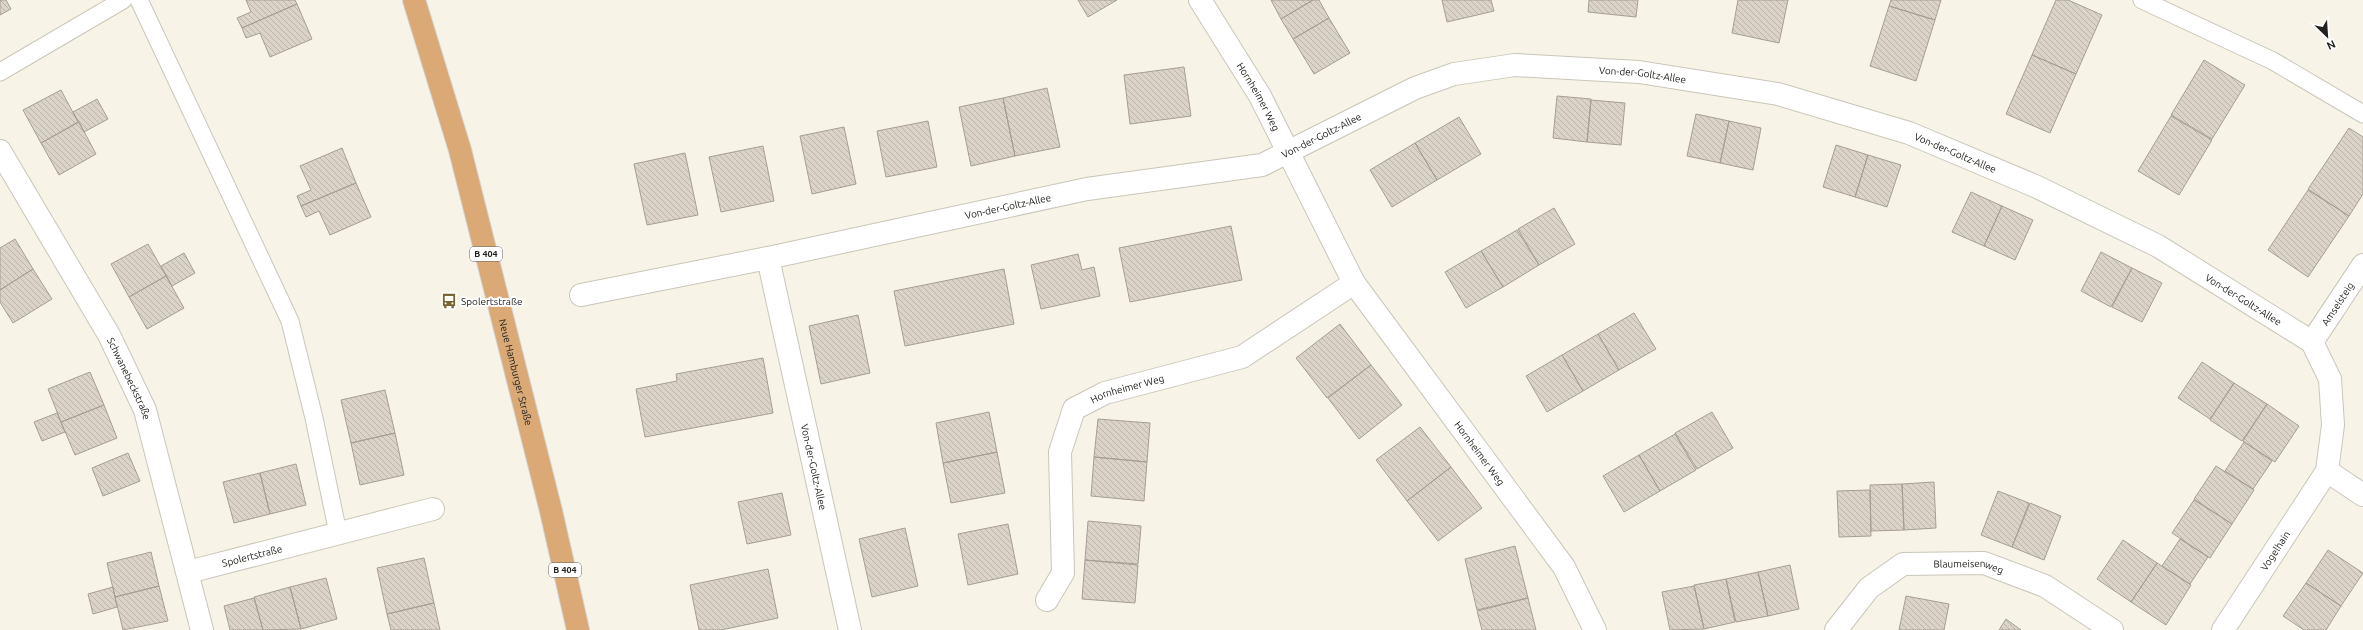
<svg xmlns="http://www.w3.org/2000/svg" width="2363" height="630" font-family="Ubuntu,sans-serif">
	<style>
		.building { fill: url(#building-back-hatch); stroke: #a59e93 }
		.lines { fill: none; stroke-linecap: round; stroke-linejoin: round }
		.lane-casing { stroke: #c9c6b9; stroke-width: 19 }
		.street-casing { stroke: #c9c6b9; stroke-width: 24 }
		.primary-casing { stroke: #d3d3d2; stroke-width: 24 }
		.lane { stroke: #fff; stroke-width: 17 }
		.street { stroke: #fff; stroke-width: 22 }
		.primary { stroke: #daa976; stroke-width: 22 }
		.labels { text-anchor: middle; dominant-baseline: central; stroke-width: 4; stroke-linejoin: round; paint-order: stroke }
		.shield { fill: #fff; stroke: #656462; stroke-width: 1 }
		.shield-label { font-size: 9px; font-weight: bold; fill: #23221e }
		.street-label { font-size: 10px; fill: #23221e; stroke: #fff }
		.poi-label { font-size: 10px; fill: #23221e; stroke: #fff; text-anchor: start }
	</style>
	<defs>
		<pattern id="building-back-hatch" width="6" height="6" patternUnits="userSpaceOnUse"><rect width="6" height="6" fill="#dbd3c8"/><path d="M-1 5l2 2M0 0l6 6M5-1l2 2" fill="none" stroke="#bcb5ab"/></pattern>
	</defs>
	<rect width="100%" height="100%" fill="#f7f4e7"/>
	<path class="building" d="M0,0h6l5,9 -11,6z
		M246,0h49l2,4 -55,24 -5,-10 14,-6z
		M1078,0h39l-29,17z
		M1271,0h42l-32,19z
		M1313,0h6l10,18 -36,21 -12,-20z
		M1442,0h49l3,11 -47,11z
		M1589,0h49l-2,17 -48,-5z
		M1738,0h50l-9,43 -47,-10z
		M1891,0h50l-6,20 -46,-14z
		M2056,0h12l34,15 -26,59 -44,-19z
		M297,4l15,35 -42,18 -10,-24 -14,5 -4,-10z
		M1889,6l46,14 -19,61 -46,-15z
		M1329,18l21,35 -36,21 -21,-35z
		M2032,55l44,19 -26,59 -44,-19z
		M2204,60l41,25 -33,54 -41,-24z
		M1184,67l7,49 -61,8 -6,-49z
		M1047,88l13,59 -45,9 -12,-58z
		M61,90l17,32 -37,21 -18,-33z
		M1557,96l34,3 -4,43 -34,-4z
		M1003,98l12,58 -44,10 -12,-59z
		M97,99l11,20 -24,13 -11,-20z
		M1591,100l34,3 -4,42 -34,-3z
		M1696,114l33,7 -9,42 -33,-7z
		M2171,116l41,24 -33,55 -41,-24z
		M1459,117l22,37 -44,26 -22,-37z
		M928,121l9,46 -51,10 -9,-46z
		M1729,121l32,7 -8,42 -33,-7z
		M79,122l17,32 -37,21 -18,-32z
		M844,127l12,57 -44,10 -12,-58z
		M2349,128l14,9v57l-14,22 -41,-27z
		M1415,143l22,37 -45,27 -22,-37z
		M1836,145l32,10 -13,42 -32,-10z
		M763,146l11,55 -53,11 -12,-55z
		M342,148l14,35 -55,23 -4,-10 14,-6 -11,-24z
		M685,153l13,62 -51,10 -13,-61z
		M1868,155l33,10 -14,42 -32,-10z
		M356,183l15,34 -41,18 -11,-24 -13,6 -5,-11z
		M2308,190l41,26 -41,61 -40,-27z
		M1971,192l31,14 -18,40 -32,-14z
		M2002,206l31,14 -18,40 -31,-14z
		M1554,208l21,36 -36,21 -21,-36z
		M1231,226l11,54 -112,22 -11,-54z
		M1517,230l22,35 -36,22 -22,-36z
		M15,239l18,30 -33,21v-42z
		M148,244l18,32 -37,21 -18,-33z
		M1481,251l22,36 -37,21 -21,-36z
		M2101,252l31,16 -21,39 -30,-16z
		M184,253l11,20 -23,13 -11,-20z
		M1078,254l4,16 12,-3 6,29 -59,13 -10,-44z
		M2132,268l30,15 -20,39 -30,-15z
		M33,269l19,30 -39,24 -13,-21v-12z
		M1004,269l10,55 -109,22 -11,-55z
		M166,276l18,32 -37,21 -18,-32z
		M1634,313l22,36 -37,21 -21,-36z
		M858,315l12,58 -49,11 -12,-58z
		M1340,324l31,41 -44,33 -31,-40z
		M1598,334l21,36 -36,21 -21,-36z
		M1562,355l21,36 -36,21 -21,-36z
		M763,358l10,55 -128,24 -9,-48 41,-8 -1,-7z
		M2202,362l32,21 -24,36 -32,-21z
		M1371,365l31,40 -43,34 -31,-41z
		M90,372l14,33 -43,17 -13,-33z
		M2234,383l33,21 -25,37 -32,-21z
		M385,390l10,43 -44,10 -10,-43z
		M2267,404l32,22 -24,36 -32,-21z
		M104,405l13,33 -42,17 -14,-33z
		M989,412l8,40 -54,11 -7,-40z
		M1712,412l21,36 -36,21 -22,-36z
		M57,413l8,19 -23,9 -8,-19z
		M1098,419l52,4 -3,39 -53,-5z
		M1420,427l31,40 -44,34 -31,-41z
		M395,433l9,42 -44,10 -9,-42z
		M1675,434l21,36 -36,21 -21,-36z
		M2244,442l28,19 -19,28 -28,-18z
		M997,452l8,41 -54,10 -8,-40z
		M128,453l12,28 -37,15 -11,-28z
		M1639,455l21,36 -36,21 -21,-36z
		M1094,457l53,5 -3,39 -53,-5z
		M296,464l10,41 -36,9 -10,-41z
		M2216,466l38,24 -22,34 -38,-25z
		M1451,467l31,41 -44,33 -31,-40z
		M260,473l10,41 -36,9 -11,-41z
		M1934,482l2,46 -32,2 -2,-46z
		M1902,484l2,46 -33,1 -1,-46z
		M1870,490l1,46 -32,1 -2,-46z
		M1998,491l31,12 -17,44 -31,-12z
		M782,493l9,42 -44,9 -9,-42z
		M2194,500l38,24 -22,34 -38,-25z
		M2030,503l31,13 -17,44 -32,-13z
		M1088,521l53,5 -3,38 -53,-4z
		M1008,524l10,50 -50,11 -10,-51z
		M905,528l13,58 -46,11 -13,-58z
		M2180,539l28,18 -18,27 -28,-18z
		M2123,540l34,23 -26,39 -34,-23z
		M1515,546l13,52 -51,12 -12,-51z
		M2328,550l35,23 -22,33 -35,-23z
		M151,552l8,34 -44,11 -8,-34z
		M424,558l10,45 -47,11 -10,-46z
		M1085,560l53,5 -3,38 -53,-4z
		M2157,563l34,22 -25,40 -35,-23z
		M1790,565l9,44 -31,7 -10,-44z
		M768,569l10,49 -57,12h-22l-9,-45z
		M1758,572l10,44 -32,6 -10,-43z
		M326,578l11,41 -36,10 -11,-42z
		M1726,579l9,43 -31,7 -10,-44z
		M2306,583l35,23 -15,24h-22l-21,-14z
		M159,586l9,35 -45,9 -8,-33z
		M1694,586l10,43 -34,1 -8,-38z
		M113,587l4,20 -24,7 -5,-20z
		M290,587l11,42 -38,1 -9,-33z
		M1906,596l43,8 -5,26h-45z
		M254,598l9,32h-33l-6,-24z
		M1528,598l8,32h-54l-5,-19z
		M434,603l6,27h-49l-4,-16z
		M2006,619l15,11h-22z"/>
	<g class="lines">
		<defs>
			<path id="lane" d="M139,0l151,321 24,97 24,115
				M2142,0l131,61 90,53
				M0,72l123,-72"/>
			<g id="street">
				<path id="s1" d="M1200,0l60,96 94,187 210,284 31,63"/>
				<path id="s2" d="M0,151l109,184 36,75 57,220"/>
				<path id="s3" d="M768,258l82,372"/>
				<path id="s4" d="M581,295l187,-37 319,-69 175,-24 153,-77 39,-14 61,-9 124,7 139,22 131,39 126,53 123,60 154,96 18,37 3,46 -6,46 36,24"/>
				<path id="s5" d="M2312,342l51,-77"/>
				<path id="s6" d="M188,572l245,-63"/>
				<path id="s7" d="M1047,600l16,-27 -3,-121 14,-43 31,-16 137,-36 112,-74"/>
				<path id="s8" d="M1836,630l33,-42 34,-24 81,-1 61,23 67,44"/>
				<path id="s9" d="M2223,630l104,-159"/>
			</g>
			<g id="primary">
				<path id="s10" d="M414,0l46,150 91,361 27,119"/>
			</g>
		</defs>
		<use href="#lane" class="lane-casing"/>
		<use href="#street" class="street-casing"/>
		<use href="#primary" class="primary-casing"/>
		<use href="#lane" class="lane"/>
		<use href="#street" class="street"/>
		<use href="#primary" class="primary"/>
	</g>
	<defs>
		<symbol id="bus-bare" viewBox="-9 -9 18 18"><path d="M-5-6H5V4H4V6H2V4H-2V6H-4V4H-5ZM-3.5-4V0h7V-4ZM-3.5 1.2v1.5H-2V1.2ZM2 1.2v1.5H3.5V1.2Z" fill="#786735" stroke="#fff" stroke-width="2.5" paint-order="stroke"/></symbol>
	</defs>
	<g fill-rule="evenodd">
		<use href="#bus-bare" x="438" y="290" width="22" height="22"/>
	</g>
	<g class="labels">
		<g class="shield">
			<rect x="470" y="247" width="32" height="14" rx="3"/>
			<rect x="549" y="563" width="32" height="14" rx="3"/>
		</g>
		<g class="shield-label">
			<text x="486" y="254">B 404</text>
			<text x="565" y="570">B 404</text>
		</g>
		<g class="street-label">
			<text stroke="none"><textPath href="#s4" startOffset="1096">Von-der-Goltz-Allee</textPath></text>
			<text stroke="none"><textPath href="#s1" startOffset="113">Hornheimer Weg</textPath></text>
			<text stroke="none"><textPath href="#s4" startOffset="760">Von-der-Goltz-Allee</textPath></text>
			<text stroke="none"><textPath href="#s4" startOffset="1420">Von-der-Goltz-Allee</textPath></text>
			<text stroke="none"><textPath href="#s4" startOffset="436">Von-der-Goltz-Allee</textPath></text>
			<text stroke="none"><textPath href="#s4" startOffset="1744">Von-der-Goltz-Allee</textPath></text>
			<text stroke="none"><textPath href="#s5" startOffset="46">Amselsteig</textPath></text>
			<text stroke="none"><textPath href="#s10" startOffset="386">Neue Hamburger Straße</textPath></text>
			<text stroke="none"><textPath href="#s2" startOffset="262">Schwanebeckstraße</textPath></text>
			<text stroke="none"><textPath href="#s7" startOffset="255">Hornheimer Weg</textPath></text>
			<text stroke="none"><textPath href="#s1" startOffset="534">Hornheimer Weg</textPath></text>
			<text stroke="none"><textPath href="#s3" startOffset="214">Von-der-Goltz-Allee</textPath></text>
			<text stroke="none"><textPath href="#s9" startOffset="95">Vogelhain</textPath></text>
			<text stroke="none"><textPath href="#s6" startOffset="66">Spolertstraße</textPath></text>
			<text stroke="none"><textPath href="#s8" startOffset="161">Blaumeisenweg</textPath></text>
		</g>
		<g class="poi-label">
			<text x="461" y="301">Spolertstraße</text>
		</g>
	</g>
	<g transform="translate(2327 36) rotate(155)" stroke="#ffffff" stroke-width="3" paint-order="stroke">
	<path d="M0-3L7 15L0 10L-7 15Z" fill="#23221e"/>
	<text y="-6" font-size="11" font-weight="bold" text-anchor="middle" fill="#23221e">N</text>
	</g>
</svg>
